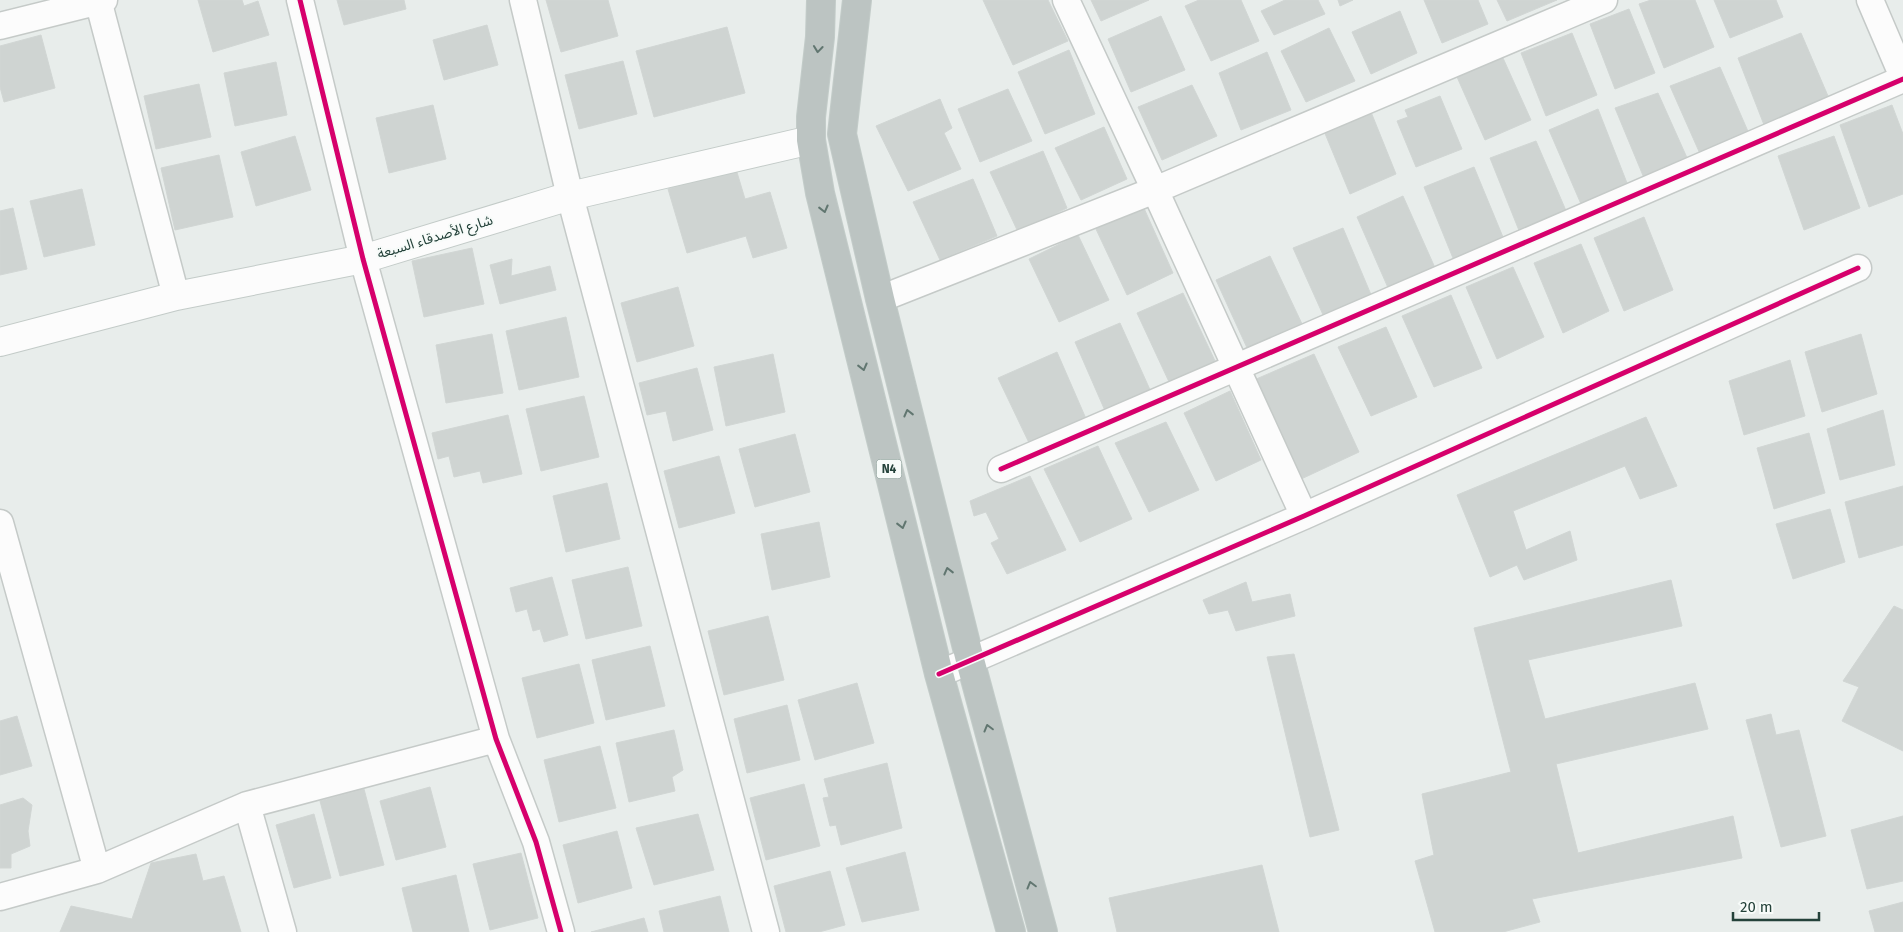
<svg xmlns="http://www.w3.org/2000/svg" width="1903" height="932" font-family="'Fira Sans','Noto Sans Arabic',sans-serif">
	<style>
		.building { fill: #cfd4d2; stroke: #d1d6d4 }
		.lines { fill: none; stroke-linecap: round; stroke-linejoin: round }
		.street-casing { stroke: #c5cac8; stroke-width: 29 }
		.secondary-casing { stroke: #c3cbc8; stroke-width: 30 }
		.highway-casing { stroke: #c3ccc9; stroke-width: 30 }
		.street { stroke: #fcfcfc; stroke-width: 26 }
		.secondary { stroke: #fcfcfc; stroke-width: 28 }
		.highway { stroke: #bcc4c2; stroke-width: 28 }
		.cycleway-casing { stroke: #f7fbf9; stroke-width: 8 }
		.cycleway { stroke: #d6006c; stroke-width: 5 }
		.oneway { stroke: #617670 }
		.labels { text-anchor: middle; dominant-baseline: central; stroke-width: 4; stroke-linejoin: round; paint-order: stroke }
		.shield { fill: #f7fbf9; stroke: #637a73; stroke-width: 1 }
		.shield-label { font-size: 12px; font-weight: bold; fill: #24423a }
		.street-label { font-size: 14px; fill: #24423a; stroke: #f7fbf9 }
	</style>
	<rect width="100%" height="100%" fill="#e8edeb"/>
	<path class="building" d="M198,0h44l2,6 14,-5 11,34 -56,17z
		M337,0h67l2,9 -62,16z
		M546,0h62l10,36 -57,16z
		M983,0h65l20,41 -55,24z
		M1091,0h58l-48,21z
		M1199,0h42l18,41 -48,20 -26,-55z
		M1285,0h33l7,14 -51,21 -13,-24z
		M1338,0h15l-13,6z
		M1424,0h54l10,24 -46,19z
		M1497,0h60l-50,21z
		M1651,0h44l19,47 -50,21 -25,-64z
		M1714,0h62l7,17 -53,21z
		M1629,9l26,64 -40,16 -25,-65z
		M1400,11l17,42 -46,21 -19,-42z
		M1161,16l24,54 -54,22 -23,-53z
		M487,25l11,40 -54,15 -11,-40z
		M727,27l18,66 -91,24 -18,-66z
		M1329,28l26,53 -49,21 -25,-51z
		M1572,33l25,62 -51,21 -25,-63z
		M1801,33l30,70 -65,27 -28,-72z
		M41,35l14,53 -51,14 -4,-15v-41z
		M1069,50l26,64 -50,20 -27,-62z
		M1267,52l24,58 -50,20 -22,-57z
		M1503,58l28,62 -46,20 -28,-63z
		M623,61l14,53 -58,15 -14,-54z
		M276,62l11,53 -52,11 -11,-53z
		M1720,67l30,69 -49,20 -31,-70z
		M199,84l12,53 -55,12 -12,-53z
		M1192,85l25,51 -55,24 -24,-53z
		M1008,89l24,52 -52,21 -22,-53z
		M1658,93l30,67 -44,18 -29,-70z
		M1440,96l22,53 -46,18 -19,-46 11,-4 -3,-7z
		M940,99l12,29 -8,5 17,36 -53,22 -32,-65z
		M433,105l13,54 -57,14 -13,-55z
		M1892,105l11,29v60l-34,13 -29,-82z
		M1598,109l29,74 -46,21 -32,-74z
		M1371,112l25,62 -46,20 -26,-63z
		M1104,127l23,52 -46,21 -26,-52z
		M295,136l16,54 -55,16 -15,-54z
		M1834,136l26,72 -56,22 -26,-74z
		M1536,141l31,72 -47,20 -30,-75z
		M1043,151l24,57 -49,24 -28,-60z
		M219,155l14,62 -58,13 -14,-62z
		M1474,167l31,75 -50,21 -31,-76z
		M736,169l9,30 25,-7 17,56 -34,10 -7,-22 -59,17 -19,-64z
		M973,179l24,57 -57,24 -27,-58z
		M82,189l13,56 -51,12 -14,-56z
		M1403,196l33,74 -47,20 -32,-73z
		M1143,206l30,67 -46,22 -32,-68z
		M13,208l14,61 -27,6v-64z
		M1644,217l29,73 -49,21 -30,-73z
		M1343,228l29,69 -48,20 -31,-69z
		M1078,235l31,65 -50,22 -30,-63z
		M1581,244l28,67 -46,22 -29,-70z
		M472,248l12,56 -60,13 -12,-56z
		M1270,256l33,70 -55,24 -32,-70z
		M512,259l-1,17 39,-10 6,24 -56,14 -10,-39z
		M1513,267l31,70 -47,22 -31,-72z
		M678,287l16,59 -57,16 -16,-59z
		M1183,293l33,70 -46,21 -33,-71z
		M1451,295l31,73 -48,19 -32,-71z
		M566,317l13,60 -60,13 -13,-59z
		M1120,323l31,69 -45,21 -31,-71z
		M1386,327l31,70 -46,19 -33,-69z
		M492,334l11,59 -57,10 -10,-58z
		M1861,334l16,60 -55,18 -17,-60z
		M1057,352l30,69 -56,26 -33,-69z
		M773,354l12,58 -59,14 -12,-59z
		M1314,354l45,98 -60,28 -45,-100z
		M1790,360l15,56 -61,19 -15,-54z
		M697,368l16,62 -40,11 -7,-30 -19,4 -8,-32z
		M1230,391l31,69 -45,21 -32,-68z
		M584,396l15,61 -58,14 -15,-62z
		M1883,410l12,55 -55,15 -13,-51z
		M508,415l14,59 -39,9 -3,-12 -26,6 -5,-21 -11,3 -6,-26z
		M1646,417l31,69 -37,13 -15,-33 -112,45 13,39 44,-19 7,29 -53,20 -7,-15 -27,12 -33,-82z
		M1166,422l33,68 -50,22 -34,-69z
		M1809,433l16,60 -51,16 -17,-61z
		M795,434l15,58 -55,15 -16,-58z
		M1098,446l34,73 -52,23 -36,-73z
		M719,456l16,57 -56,15 -15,-57z
		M1030,476l36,74 -59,24 -16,-31 8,-4 -13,-27 -12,4 -4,-15z
		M607,483l13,56 -54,13 -13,-56z
		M1903,486v59l-44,13 -14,-56z
		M1830,509l15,53 -52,17 -17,-55z
		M819,522l11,55 -58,13 -11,-56z
		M628,567l14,59 -56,13 -14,-59z
		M552,577l16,58 -24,7 -4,-13 -7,2 -6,-22 -11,3 -6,-24z
		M1671,580l11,46 -154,34 17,59 150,-36 13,46 -152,35 22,89 155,-37 9,42 -210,41 8,23 -37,10h-68l-20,-71 19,-6 -12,-61 89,-22 -37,-144z
		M1246,582l6,20 38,-8 5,22 -59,15 -8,-21 -19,4 -6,-14z
		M1894,606l9,4v141l-61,-30 17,-34 -16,-6z
		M768,616l16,64 -60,15 -16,-64z
		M650,646l15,60 -59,14 -14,-60z
		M1294,654l45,176 -29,7 -43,-180z
		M579,664l15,59 -57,15 -15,-60z
		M857,683l17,60 -59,17 -17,-60z
		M787,705l13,55 -53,13 -13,-54z
		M1771,714l5,21 23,-5 27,106 -45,11 -35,-127z
		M17,716l15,50 -32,9v-54z
		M674,730l9,40 -11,7 3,14 -46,11 -13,-59z
		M600,746l16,62 -57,14 -15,-62z
		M887,763l15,65 -61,17 -5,-20 -6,1 -7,-28 6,-1 -5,-18z
		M804,784l16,62 -54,14 -16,-62z
		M430,787l16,60 -50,13 -16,-59z
		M364,789l20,76 -44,11 -20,-75z
		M23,798l9,7 -4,26 2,15 -19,8v14h-11v-63z
		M314,814l17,64 -37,10 -18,-63z
		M698,814l16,56 -60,15 -18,-57z
		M1903,816v65l-36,8 -16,-59z
		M617,831l15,57 -54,15 -15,-58z
		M905,852l14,58 -57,12 -16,-54z
		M521,853l17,65 -48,12 -17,-66z
		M196,854l7,27 21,-5 17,56h-181l11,-26 61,13 19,-56z
		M1262,865l17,67h-162l-8,-34z
		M830,871l15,54 -26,7h-33l-12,-46z
		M456,875l13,57h-56l-11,-44z
		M720,896l9,36h-65l-5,-21z
		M1903,902v30h-28l-6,-21z
		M644,918l4,14h-57z"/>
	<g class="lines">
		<defs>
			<path id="street" d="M98,0l78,296
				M300,0l63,259 133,480 40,103 25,90
				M523,0l47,196 196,736
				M1066,0l89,190 149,326
				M1870,0l33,77
				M0,26l104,-26
				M880,299l275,-109 449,-190
				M1001,469l902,-390
				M0,523l97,347
				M939,674l365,-158 554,-248
				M247,805l36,127
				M0,897l97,-27 150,-65 249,-66"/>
			<path id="secondary" d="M0,342l176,-46 187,-37 207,-63 241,-56"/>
			<path id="highway" d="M821,0l-1,37 -9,80v23l9,53 119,481 72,258
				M857,0l-15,134 38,165 90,361 73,272"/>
		</defs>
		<use href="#street" class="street-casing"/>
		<use href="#secondary" class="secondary-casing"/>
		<use href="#highway" class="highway-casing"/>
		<use href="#street" class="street"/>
		<use href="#secondary" class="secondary"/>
		<use href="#highway" class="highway"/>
		<defs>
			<path id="cycleway" d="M300,0l63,259 133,480 40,103 25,90
				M1001,469l902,-390
				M939,674l365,-158 554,-248"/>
		</defs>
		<use href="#cycleway" class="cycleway-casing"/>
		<use href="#cycleway" class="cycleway"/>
	</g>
	<defs><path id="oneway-chevron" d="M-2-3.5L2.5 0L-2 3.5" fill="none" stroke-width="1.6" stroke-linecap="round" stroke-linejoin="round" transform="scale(1.25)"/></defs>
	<g class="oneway">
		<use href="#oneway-chevron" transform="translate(818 49) rotate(96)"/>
		<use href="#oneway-chevron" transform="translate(824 209) rotate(76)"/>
		<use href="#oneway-chevron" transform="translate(863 367) rotate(76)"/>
		<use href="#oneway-chevron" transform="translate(908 413) rotate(-104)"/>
		<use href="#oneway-chevron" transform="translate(902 525) rotate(76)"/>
		<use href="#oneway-chevron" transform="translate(948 571) rotate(-104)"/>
		<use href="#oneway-chevron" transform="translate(988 728) rotate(-105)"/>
		<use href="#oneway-chevron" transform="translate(1031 885) rotate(-105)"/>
	</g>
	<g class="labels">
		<rect class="shield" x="876.5" y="459.5" width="25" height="19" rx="4"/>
		<g class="shield-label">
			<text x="889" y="469">N4</text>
		</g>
		<g class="street-label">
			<text transform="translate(435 237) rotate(-17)">شارع الأصدقاء السبعة</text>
		</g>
	</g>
	<path d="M1733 912v8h86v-8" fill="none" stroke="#24423a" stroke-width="2.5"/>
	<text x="1740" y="912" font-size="15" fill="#24423a" stroke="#f7fbf9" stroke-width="4" paint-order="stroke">20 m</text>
</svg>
